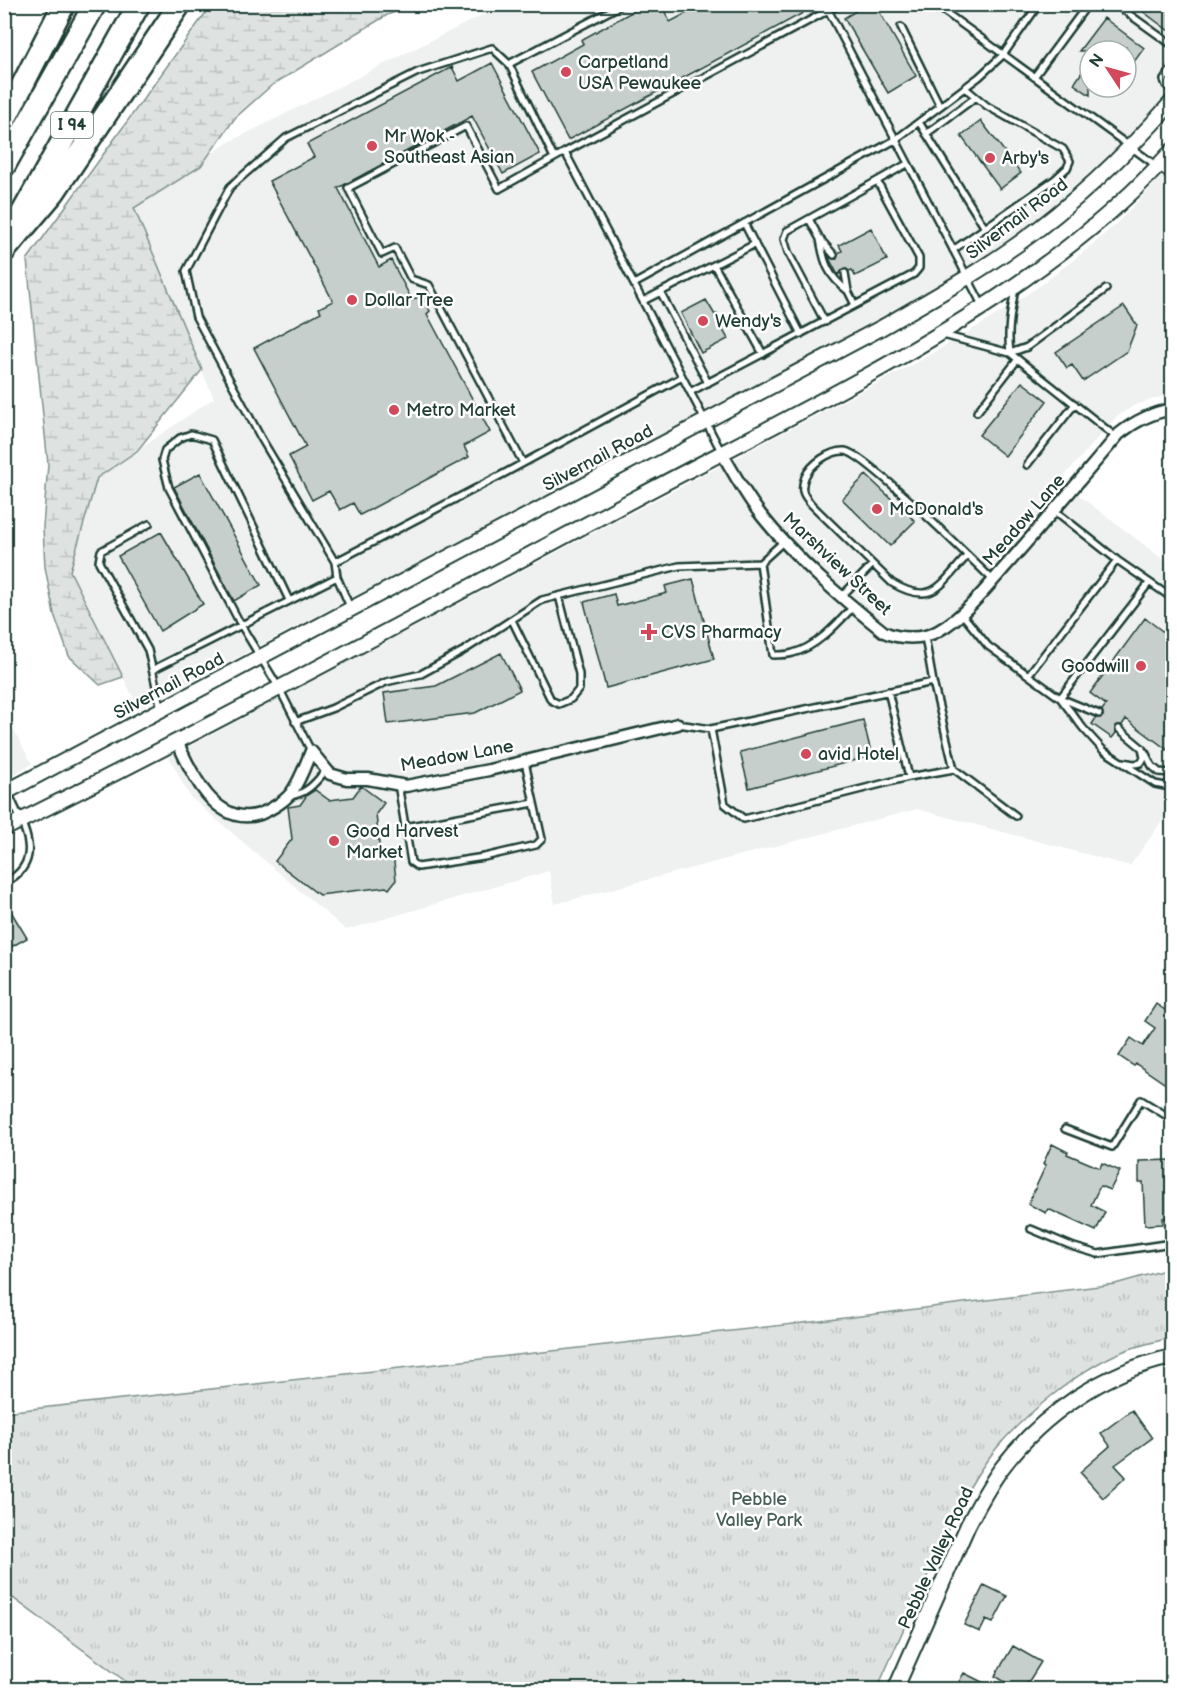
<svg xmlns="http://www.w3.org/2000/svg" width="1177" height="1694" font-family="'Balsamiq Sans',sans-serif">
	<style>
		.built { fill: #eef1f0; fill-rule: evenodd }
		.wetland { fill: url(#wetland-marsh); stroke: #7e908b; stroke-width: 1.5 }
		.park { fill: url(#park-tufts); stroke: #7e908b; stroke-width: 1.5 }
		.building { fill: #c7cfcc; stroke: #1f3d34; stroke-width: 1.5 }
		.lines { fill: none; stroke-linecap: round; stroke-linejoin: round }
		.service-casing { stroke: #1f3d34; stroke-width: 10 }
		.minor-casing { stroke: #1f3d34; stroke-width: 15 }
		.tertiary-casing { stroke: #1f3d34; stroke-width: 18 }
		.motorway-casing { stroke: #1f3d34; stroke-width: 26 }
		.service { stroke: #fff; stroke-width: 5 }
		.minor { stroke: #fff; stroke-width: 10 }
		.tertiary { stroke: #fff; stroke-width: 14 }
		.motorway { stroke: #fff; stroke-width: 21 }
		.poi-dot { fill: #d1495b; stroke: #fff; stroke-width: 2 }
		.labels { text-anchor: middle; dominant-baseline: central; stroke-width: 5; stroke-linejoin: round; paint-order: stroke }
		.shield { fill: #fff; stroke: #627771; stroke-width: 1.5 }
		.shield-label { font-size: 16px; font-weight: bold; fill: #1f3d34 }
		.poi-label { font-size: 18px; fill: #1f3d34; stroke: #fff; text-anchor: start }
		.street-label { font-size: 18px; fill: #1f3d34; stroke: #fff }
		.park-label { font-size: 18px; fill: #455e57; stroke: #fff }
	</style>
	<defs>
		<pattern id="wetland-marsh" width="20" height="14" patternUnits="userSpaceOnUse" patternTransform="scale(1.5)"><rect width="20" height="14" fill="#dee3e2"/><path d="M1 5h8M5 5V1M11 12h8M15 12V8" fill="none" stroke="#bec4c2"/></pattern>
		<pattern id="park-tufts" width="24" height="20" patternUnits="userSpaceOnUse" patternTransform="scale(1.5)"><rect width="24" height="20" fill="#dee3e2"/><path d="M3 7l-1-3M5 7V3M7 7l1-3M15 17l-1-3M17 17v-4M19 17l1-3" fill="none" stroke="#bec4c2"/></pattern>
	</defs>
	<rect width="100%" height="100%" fill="#fff"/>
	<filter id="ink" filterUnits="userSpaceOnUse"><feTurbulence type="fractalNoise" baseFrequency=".0167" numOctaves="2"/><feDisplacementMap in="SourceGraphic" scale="12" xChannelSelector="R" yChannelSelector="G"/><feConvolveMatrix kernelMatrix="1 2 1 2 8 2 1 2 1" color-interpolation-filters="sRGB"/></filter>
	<g filter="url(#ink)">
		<path class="built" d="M502,5h670v86l-59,61 -65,59 -30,23 -94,64 -785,411 -69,-138 27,-93 117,-80 -84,-187 97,-68zM1090,51h36v36h-36z
			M1172,166v231h-11l-26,8 -19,12 -56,64 112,85v241l-42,59 -213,-57 -362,95 -6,-33 -203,59 -156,-133 -21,-40 752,-397 66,-39 54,-36 39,-30 34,-29z
			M4,712l28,52 -27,15h-1z"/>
		<path class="wetland" d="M212,4l203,1 -28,10 -115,70 -37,33 -34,48 -67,42 68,162 -65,81 -40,27 -27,93 53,106 -23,8 -31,-29 -15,-42 -9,-47 -2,-40 5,-63 -21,-204z"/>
		<path class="park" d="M1172,1268v69c-16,5 -33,8 -48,14 -28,11 -51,28 -74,46 -51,41 -73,71 -101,130l-72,162h-741l-131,-97v-180l816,-91 294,-37z"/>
		<path class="building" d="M646,4h15l9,18 34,-18h95l4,9 -235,127 -36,-68 51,-28 -2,-4z
			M867,4h8l41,72 -28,17 -44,-75z
			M1133,4h40v30z
			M1104,18l40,30 -18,25v-25l-2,3h-45z
			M1090,60v35l-16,-11z
			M492,63l48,91 -37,20 -31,-58 -134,72 41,79 12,-7 21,40 10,-5 8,16 -3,3 63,118 -26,14 5,11 -109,58 -7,-12 -13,7 -11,-19 -17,9 -23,-44 17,-9 -52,-99 67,-36 -2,-4 14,-7 -64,-120 45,-24 -7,-13 145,-77 7,14z
			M981,121l40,52 -21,16 -39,-53z
			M871,228l16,32 -32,16 -3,-6 -3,1 -4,-3 -7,7 -9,-17 8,1 1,-6 4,-2 -3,-6z
			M706,300l9,15 2,-1 8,13 -3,1 6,11 -27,14 -20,-40z
			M1124,306l13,19 -10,26 -44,30 -11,-16 -5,3 -11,-16z
			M1022,382l25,19 -42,55 -26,-21z
			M200,473l61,112 -27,16 -60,-114z
			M866,475l49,46 -25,25 -48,-47z
			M161,532l42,72 -43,27 -42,-75z
			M693,579l21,80 -108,29 -22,-86 30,-8 3,12 50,-13 -2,-7z
			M1145,618l28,21v65l-6,8 6,4v38l-47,-35 -4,6 -7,1 1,7 -4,5 -20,-14 4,-6 7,-2 -1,-6 4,-5 -16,-12z
			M501,653l19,37 -45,23 -87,11 -4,-31 52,-7z
			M863,720l9,36 -123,32 -9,-36z
			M361,786l23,17 -8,11 4,40 13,-1 3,27 -7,9 -3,-2 -67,8 -44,-34 17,-22 -4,-32 12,-2 7,-10 8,-5 14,10 24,-3z
			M4,900l23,38 -23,13z
			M1156,1004l15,10 -3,5 5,2v68l-37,-25 -2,2 -15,-10 12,-18 12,8 12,-18 -10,-7z
			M1052,1144l16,8 -1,2 33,14 2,-5 18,8 -10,19 -10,-4 -9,19 14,7 -9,19 -48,-22 -2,4 -18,-9 18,-39 -3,-1z
			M1173,1160v57l-10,1v6l-18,1 -2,-43h-4v-21z
			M1132,1410l20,28 -37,27 11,12 -23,21 -23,-26 30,-26 -9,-13z
			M984,1585l23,11 -14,27 -7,-3 -6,12 -16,-7z
			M1013,1646l28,16 -17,27h-7l-22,-13z
			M964,1673l32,16h-41z"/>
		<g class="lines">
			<defs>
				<path id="service" d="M825,4l157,301
					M934,4l238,173
					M1115,4l57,41
					M901,27l39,79
					M509,64l114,-60
					M1172,68l-8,12 2,5 6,5
					M1034,77l54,-73
					M919,122l66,106
					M926,134l50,-37
					M809,219l11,20 14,16
					M744,223l57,111
					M820,239c4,24 8,37 28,52
					M953,250l102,-71 12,-11 3,-7 -7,-12 -76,-43 -22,-18
					M714,265l49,89
					M845,273l3,18 7,14
					M634,284l261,-144 84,-63 24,-22 36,-51
					M661,293l47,90
					M643,301l112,-57
					M825,322l-37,-70 -4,-13 3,-8 90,-50
					M943,335l67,18 106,84
					M1010,353l17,-6 79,-58
					M1010,353c-3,-23 1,-42 5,-64
					M690,392l224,-118 5,-6v-10l-42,-77 30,-17
					M977,412l41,-53
					M721,451l-156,-299 275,-148
					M523,463l-94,-178 -18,-6 -16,-31 -13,6 -34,-66 118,-62 33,63 66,-37
					M1027,465l48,-61
					M1054,510l63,50 55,38
					M149,524l-48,27 -2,11 49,88 13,59
					M967,556c-27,29 -34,51 -75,27l-80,-78c-9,-10 -12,-15 -7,-28 6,-13 25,-27 40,-26 20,2 127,109 148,129
					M335,562l-74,-124 -65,-121 -10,-46 44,-84 56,-49 132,-66 74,-24 17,16 45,94
					M760,563l13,92c6,0 14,0 20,-2 24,-6 44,-29 61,-47
					M842,596l30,-31
					M289,600l-77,-160 -21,-6 -11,4 -15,12 -3,10 7,28 72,137 38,63 32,63
					M350,607l-13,-30 -2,-15 170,-89 177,-96
					M962,614l26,32 72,52 39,16
					M512,620l39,80 8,4 12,-5 8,-10v-15l-20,-78
					M152,670l185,-93
					M1029,674l88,-114
					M888,691l21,86 45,-8 -21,-87
					M1060,698l89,-115
					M1061,699l22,29 20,22 52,34 10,2 7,-5
					M295,722l38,-14 53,-26 35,-8 42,-23 79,-51 137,-34 81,-3 23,-21
					M678,724l33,5 222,-47 -8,-45
					M711,729l14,75 19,15 165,-42
					M1119,729l23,19 2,10 -3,5 -7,1 -11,-2
					M1145,752l7,14 7,6 13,1
					M954,769l62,47
					M398,784l13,78 7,5 66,-10 52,-12 6,-6 -17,-77
					M291,796c17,-3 25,-14 36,-27
					M405,827l129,-24
					M4,883c44,-22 18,-58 4,-91
					M1065,1129l47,18 29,-47 31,19
					M1031,1229l43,18 24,7 74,-11"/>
				<path id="minor" d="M722,453c12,21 24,43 39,62 35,44 79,82 123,117 15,7 38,8 54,-1 24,-13 48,-42 66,-63 39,-44 77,-89 115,-134 16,-13 32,-21 53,-25
					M177,741c14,32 39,87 83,73 10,-4 24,-12 31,-21 9,-12 14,-27 20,-42l19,23 17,5h21l38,7 83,-16 189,-46"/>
				<path id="tertiary" d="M4,793l877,-465c47,-27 93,-53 137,-84 56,-40 108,-90 154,-142
					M4,829c214,-106 424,-220 634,-332 120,-64 243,-123 357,-198 66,-44 124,-89 177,-148
					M895,1690l73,-165c10,-19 20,-38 33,-56 41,-55 104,-98 171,-112"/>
				<path id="motorway" d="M4,121l60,-117
					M4,166l91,-162
					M19,219l120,-215
					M4,251l50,-59 126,-188"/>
			</defs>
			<use href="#service" class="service-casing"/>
			<use href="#minor" class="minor-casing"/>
			<use href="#tertiary" class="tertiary-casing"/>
			<use href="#motorway" class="motorway-casing"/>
			<use href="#service" class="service"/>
			<use href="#minor" class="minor"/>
			<use href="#tertiary" class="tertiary"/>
			<use href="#motorway" class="motorway"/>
		</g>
	</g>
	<g class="poi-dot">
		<circle cx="566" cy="72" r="6"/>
		<circle cx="372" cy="146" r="6"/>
		<circle cx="990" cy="158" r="6"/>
		<circle cx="352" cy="300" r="6"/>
		<circle cx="703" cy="321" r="6"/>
		<circle cx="394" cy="410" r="6"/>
		<circle cx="877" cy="509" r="6"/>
		<path d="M646 623h6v6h6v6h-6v6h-6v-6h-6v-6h6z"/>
		<circle cx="1141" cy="666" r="6"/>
		<circle cx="806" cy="754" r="6"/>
		<circle cx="334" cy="841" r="6"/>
	</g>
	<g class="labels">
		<rect class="shield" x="51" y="112" width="42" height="26" rx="4.5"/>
		<g class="shield-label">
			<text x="72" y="125">I 94</text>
		</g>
		<g class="poi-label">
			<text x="578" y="62">Carpetland<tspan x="578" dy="21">USA Pewaukee</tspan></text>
			<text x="384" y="136">Mr Wok -<tspan x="384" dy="21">Southeast Asian</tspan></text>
			<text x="1002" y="158">Arby's</text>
			<text x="364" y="300">Dollar Tree</text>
			<text x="715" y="321">Wendy's</text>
			<text x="406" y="410">Metro Market</text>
			<text x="889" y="509">McDonald's</text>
			<text x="661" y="632">CVS Pharmacy</text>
			<text x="1129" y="666" text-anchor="end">Goodwill</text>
			<text x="818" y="754">avid Hotel</text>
			<text x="346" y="831">Good Harvest<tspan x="346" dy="21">Market</tspan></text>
		</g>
		<g class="street-label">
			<text transform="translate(1017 219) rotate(-37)">Silvernail Road</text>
			<text transform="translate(598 458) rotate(-28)">Silvernail Road</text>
			<text transform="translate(1024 520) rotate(-49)">Meadow Lane</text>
			<text transform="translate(837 564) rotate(43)">Marshview Street</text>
			<text transform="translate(169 686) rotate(-28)">Silvernail Road</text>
			<text transform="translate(457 756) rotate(-10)">Meadow Lane</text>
			<text transform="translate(936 1558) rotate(-65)">Pebble Valley Road</text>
		</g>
		<g class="park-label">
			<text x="759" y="1499">Pebble<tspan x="759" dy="21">Valley Park</tspan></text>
		</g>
	</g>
	<rect width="1177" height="1694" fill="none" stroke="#fff" stroke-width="24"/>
	<rect x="12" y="12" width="1153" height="1670" fill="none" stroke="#1f3d34" stroke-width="2" filter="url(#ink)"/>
	<g transform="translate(1108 69) rotate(306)"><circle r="28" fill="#ffffff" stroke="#a5b1ae" stroke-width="1.5"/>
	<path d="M0-4.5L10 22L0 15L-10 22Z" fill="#d1495b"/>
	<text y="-9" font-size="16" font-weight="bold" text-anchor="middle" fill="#1f3d34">N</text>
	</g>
</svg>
